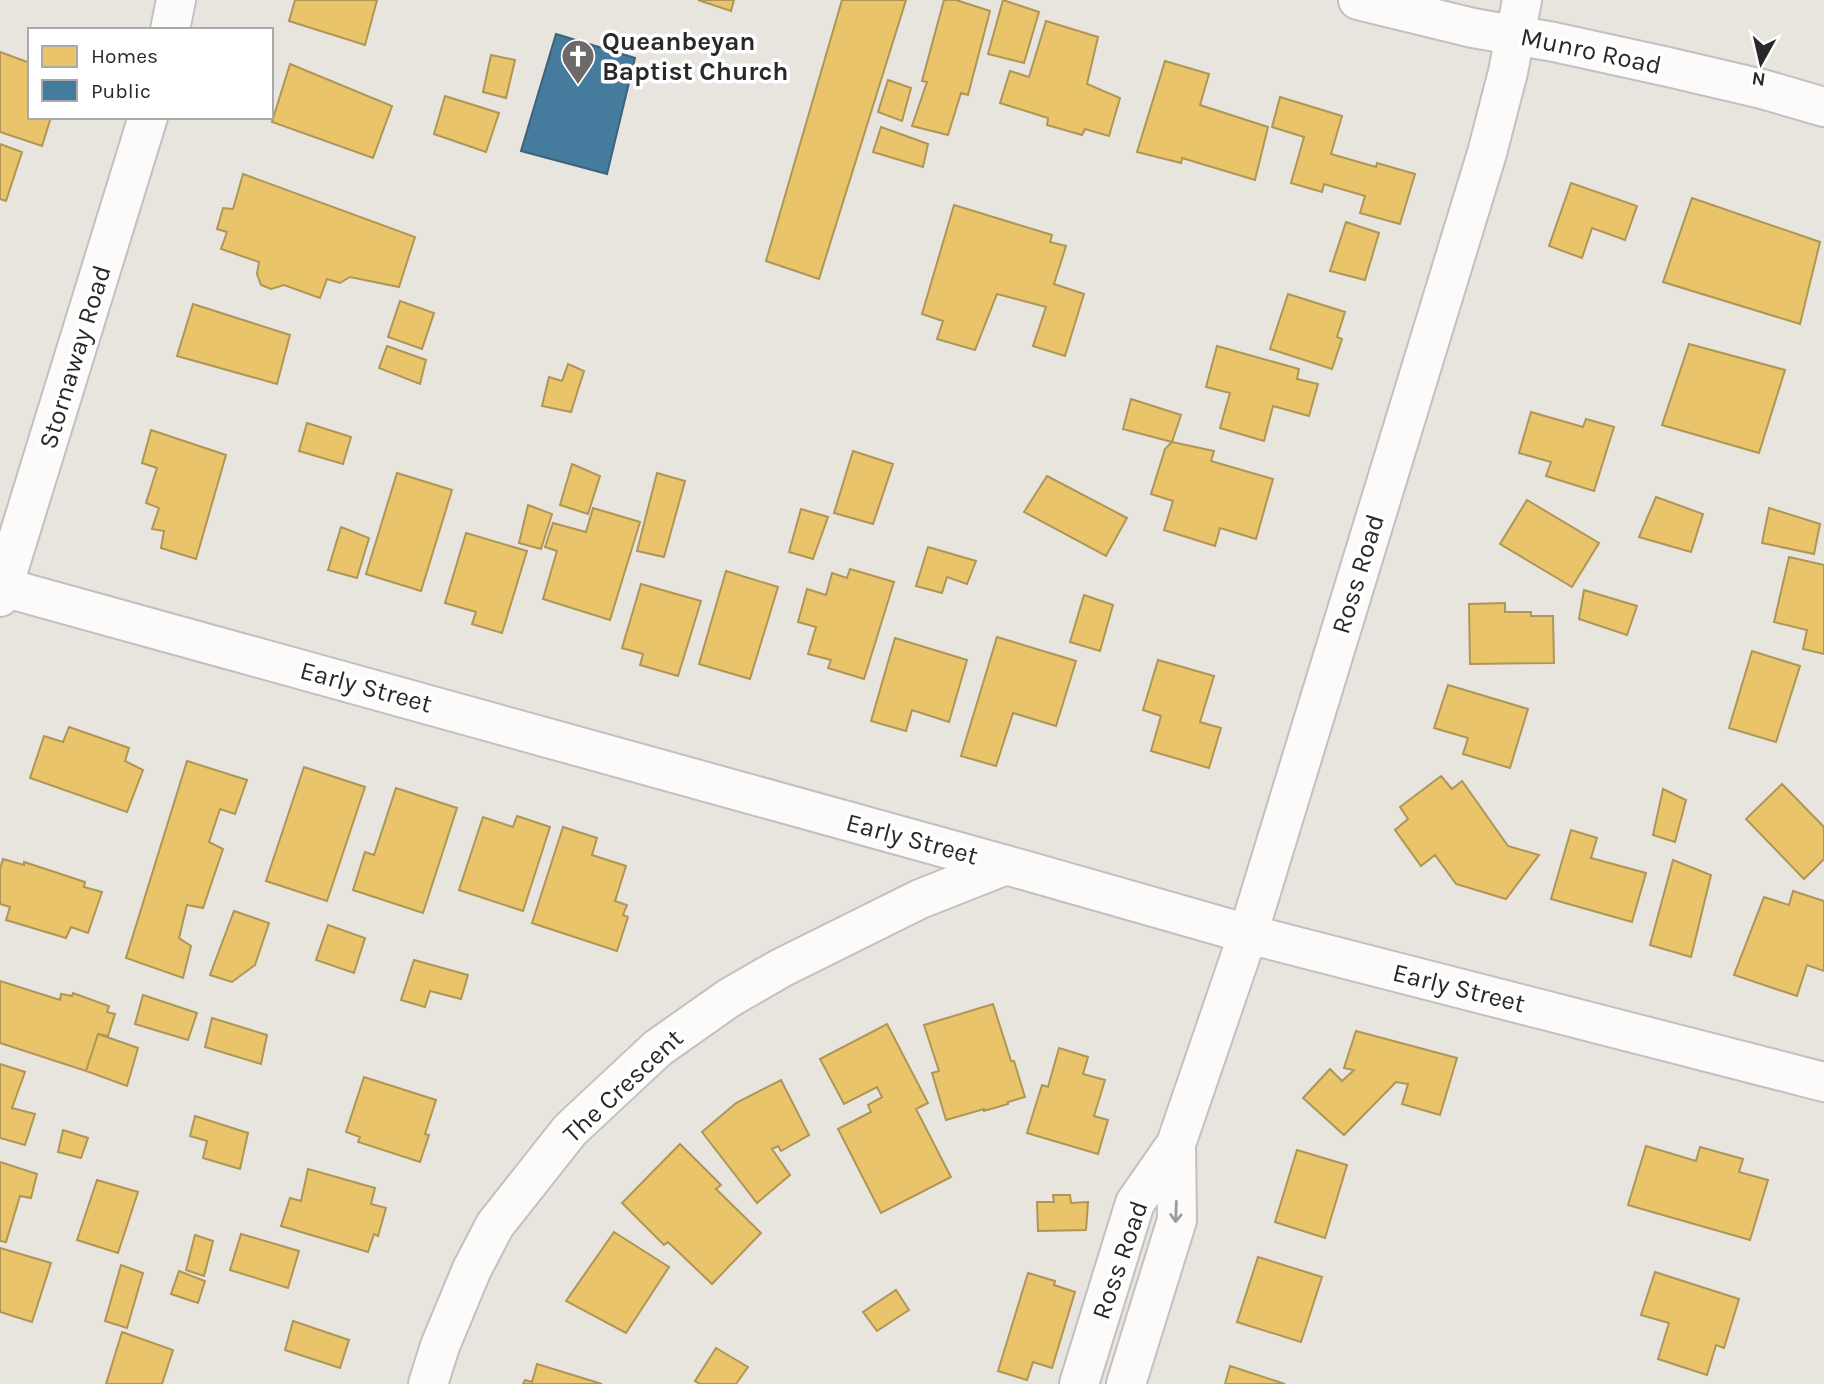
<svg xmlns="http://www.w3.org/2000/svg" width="1824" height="1384" font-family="Karla,sans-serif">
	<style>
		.homes { fill: #e9c46a; stroke: #af9656; stroke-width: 2 }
		.public { fill: #457b9d; stroke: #3d627a; stroke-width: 2 }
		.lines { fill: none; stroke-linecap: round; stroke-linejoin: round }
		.street-casing { stroke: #c2c0c0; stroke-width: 42 }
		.secondary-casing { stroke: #c2c0c0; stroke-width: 42 }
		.street { stroke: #fcfbfa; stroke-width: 38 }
		.secondary { stroke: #fcfbfa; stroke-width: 38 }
		.oneway { stroke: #9d9c9c }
		.labels { text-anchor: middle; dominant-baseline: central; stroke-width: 7; stroke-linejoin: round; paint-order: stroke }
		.poi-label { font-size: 26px; font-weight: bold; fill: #292929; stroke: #fff; text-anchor: start }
		.street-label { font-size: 26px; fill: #292929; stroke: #fff }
	</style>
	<rect width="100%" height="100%" fill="#e8e4de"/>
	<path class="homes" d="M295,0h82l-12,45 -76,-24z
		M698,0h36l-3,11z
		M842,0h64l-87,279 -53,-18z
		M944,0h12l34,11 -22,84 -7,-2 -13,42 -36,-9 15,-44 -5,-1z
		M1003,0l36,12 -15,51 -36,-9z
		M1046,21l52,16 -11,47 33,14 -11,38 -24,-7 -3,6 -35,-10 1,-7 -48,-15 10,-32 19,6z
		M0,52l30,11v54h21l-9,29 -42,-14z
		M491,55l24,5 -9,38 -23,-6z
		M1165,61l44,13 -9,31 68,22 -13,53 -73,-22 -1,5 -44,-11z
		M290,64l102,42 -19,52 -101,-36z
		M888,80l23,8 -9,33 -24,-9z
		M445,96l54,17 -13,39 -52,-18z
		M1280,97l62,19 -11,38 45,13 1,-4 38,11 -15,50 -40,-11 5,-17 -41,-12 -2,8 -31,-9 13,-46 -32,-10z
		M881,127l47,17 -5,23 -50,-15z
		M0,144l22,8 -16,49 -6,-2z
		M243,174l172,63 -16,50 -49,-10 -10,6 -13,-4 -7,19 -36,-13 -13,4 -10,-4 -4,-11 2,-12 -38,-13 6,-17 -10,-3 6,-21 10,1z
		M1571,183l66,23 -12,34 -33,-12 -10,30 -33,-12z
		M1692,198l128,44 -20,82 -137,-42z
		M954,205l98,30 -2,7 16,4 -12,38 30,10 -19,62 -32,-10 13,-39 -49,-13 -22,56 -38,-11 6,-18 -21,-7z
		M1346,222l33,11 -14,47 -35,-9z
		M1288,294l57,18 -8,25 5,2 -10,30 -62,-20z
		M400,301l34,12 -12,36 -34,-12z
		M193,304l97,31 -13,49 -100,-28z
		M1689,344l96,26 -26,83 -97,-28z
		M387,346l39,14 -6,24 -41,-16z
		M1217,346l82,23 -2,10 21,5 -9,32 -36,-10 -9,35 -44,-13 10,-35 -24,-6z
		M568,364l16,7 -13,41 -29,-6 7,-29 13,4z
		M1131,399l50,16 -9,27 -49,-13z
		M1531,412l52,15 3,-8 28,8 -20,64 -48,-15 5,-14 -32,-9z
		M307,423l44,14 -8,27 -44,-13z
		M151,430l75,25 -30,104 -35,-11 3,-17 -12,-2 7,-21 -13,-5 11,-35 -15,-5z
		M1172,442l42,9 -3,10 62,18 -17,60 -36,-11 -5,18 -51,-16 9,-29 -22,-7 14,-45z
		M853,451l40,13 -20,60 -39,-11z
		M572,464l28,12 -12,38 -28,-9z
		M397,473l55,17 -31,101 -55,-17z
		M657,473l28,8 -21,76 -27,-6z
		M1047,476l80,42 -21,38 -82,-44z
		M1656,497l47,17 -12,38 -52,-15z
		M1527,500l72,43 -27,44 -72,-43z
		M528,505l24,9 -11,35 -22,-6z
		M593,508l47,14 -30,98 -67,-21 14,-48 -12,-4 8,-24 33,9z
		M1769,508l51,16 -6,30 -52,-11z
		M801,509l27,8 -15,42 -24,-7z
		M341,527l28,11 -12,40 -29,-8z
		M466,533l61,18 -25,82 -30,-9 4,-12 -31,-9z
		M928,547l48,14 -9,23 -20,-7 -5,16 -26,-7z
		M1789,557l35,8v89l-21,-5 4,-19 -33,-8z
		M850,569l44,13 -30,97 -36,-11 3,-8 -23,-6 8,-27 -18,-5 9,-33 19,6 6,-22 15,5z
		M726,571l52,16 -28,92 -51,-15z
		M641,584l60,17 -23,75 -38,-11 3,-11 -21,-6z
		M1584,590l53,16 -10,29 -48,-16z
		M1084,595l29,10 -13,46 -30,-9z
		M1505,603v9h26v4h22l1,47 -84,1 -1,-60z
		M997,637l79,24 -20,65 -43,-13 -17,53 -35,-10z
		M895,638l72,22 -18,62 -37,-12 -6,21 -35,-10z
		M1752,651l48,15 -24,76 -47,-14z
		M1158,660l56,16 -14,46 21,6 -12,40 -58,-17 10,-35 -18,-6z
		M1448,685l80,24 -18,59 -47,-14 5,-16 -34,-10z
		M69,727l60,21 -4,13 18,9 -16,42 -97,-34 14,-42 19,6z
		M187,761l60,19 -12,34 -15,-5 -11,33 14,7 -20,59 -16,-3 -8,33 12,8 -8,32 -57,-20z
		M304,767l61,20 -38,114 -61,-20z
		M1441,776l11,13 10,-8 46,65 31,9 -33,44 -50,-15 -21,-29 -14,11 -26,-36 13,-11 -8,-12z
		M1782,784l42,43v32l-20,20 -58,-60z
		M396,788l61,20 -34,105 -70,-23 12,-38 9,3z
		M1663,789l23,11 -11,42 -22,-7z
		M517,816l33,11 -27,84 -64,-21 24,-73 30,10z
		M563,827l34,11 -5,17 34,11 -11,35 12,4 -4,10 5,2 -11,34 -85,-28z
		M1571,830l26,8 -6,20 55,15 -14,49 -81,-23z
		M3,859l21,6v-3l61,20 -1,5 18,5 -14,41 -17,-6 -5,11 -60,-18 4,-13 -10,-3v-35z
		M1673,860l38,15 -20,82 -41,-12z
		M1793,891l31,10v70l-17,-6 -10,31 -63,-21 30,-78 25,8z
		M234,911l35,12 -14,42 -23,17 -22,-7z
		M328,925l37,13 -11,35 -38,-13z
		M414,960l54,15 -7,24 -31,-8 -5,16 -24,-7z
		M0,981l60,19 1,-6 11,2 1,-3 36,13 -2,6 8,2 -7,22 -10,-2 -12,37 -86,-28z
		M143,995l54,18 -9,27 -53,-16z
		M993,1004l18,57h3l11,36 -17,5v2l-24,7v-2l-38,11 -14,-47 7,-2 -15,-46z
		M212,1018l55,17 -6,29 -56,-17z
		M887,1024l41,79 -12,6 35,68 -70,36 -43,-84 33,-17 -3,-7 14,-8 -5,-10 -33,17 -24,-45z
		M1356,1031l101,27 -17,57 -38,-11 6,-20 -12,-2 -52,53 -41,-37 27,-29 12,12 12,-11 -10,-2z
		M98,1034l40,14 -11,38 -41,-15z
		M1059,1048l29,9 -5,17 22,6 -11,36 14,4 -10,34 -71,-21 15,-48 6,2z
		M0,1064l25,8 -13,36 23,6 -10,31 -25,-7z
		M364,1077l72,23 -11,34 4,1 -9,27 -62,-20 2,-5 -14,-5z
		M781,1080l28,55 -28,16 -3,-5 -6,3 18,26 -33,28 -55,-71 34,-29z
		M195,1116l53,17 -8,36 -37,-11 4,-17 -17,-5z
		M63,1130l25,8 -7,20 -23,-6z
		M680,1144l41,41 -5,4 45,44 -49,51 -44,-42 -4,3 -42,-42z
		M1646,1146l50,15 4,-14 43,12 -4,13 29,8 -18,60 -122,-35z
		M1297,1150l50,15 -22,73 -50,-16z
		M0,1162l37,12 -6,24 -11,-2 -14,46 -6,-1z
		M308,1169l67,19 -4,16 15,4 -8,28 -4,-2 -6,18 -87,-26 9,-28 11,3z
		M97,1180l41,12 -20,61 -41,-13z
		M1053,1195h17l1,8 17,-1 -2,28 -48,1 -1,-29h17z
		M614,1232l55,35 -43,66 -60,-32z
		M241,1234l58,17 -11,37 -58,-18z
		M195,1235l18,6 -9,35 -18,-6z
		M0,1248l51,15 -19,59 -32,-10z
		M1258,1257l64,20 -21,65 -64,-20z
		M121,1265l22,8 -16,55 -22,-7z
		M179,1271l26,10 -7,22 -27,-9z
		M1655,1272l84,27 -15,49 -8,-3 -9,30 -49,-16 11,-36 -28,-8z
		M1028,1273l27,8 -1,4 21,7 -23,76 -19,-6 -6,18 -29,-9z
		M896,1290l13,20 -32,21 -14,-19z
		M293,1321l56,19 -9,28 -55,-18z
		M122,1332l51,18 -11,34h-56z
		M716,1348l32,19 -12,17h-36l-5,-3z
		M537,1364l65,20h-79l2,-4 7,2z
		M1230,1366l55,18h-60z"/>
	<path class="public" d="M556,34l79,24 -28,116 -86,-23z"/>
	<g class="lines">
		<defs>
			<path id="street" d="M1358,0l115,28 81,14 114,25 94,22 62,18
				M3,587l1003,278 242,69 576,148
				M428,1384l12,-38 32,-77 23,-44 75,-95 88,-82 71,-50 52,-30 139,-69 86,-34"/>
			<path id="secondary" d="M170,30l6,-30
				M0,597l148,-480
				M1079,1384l56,-181 41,-59 72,-210 239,-781 21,-81 14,-72
				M1126,1384l51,-164 -1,-76"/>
		</defs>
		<use href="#street" class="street-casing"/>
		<use href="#secondary" class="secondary-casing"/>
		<use href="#street" class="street"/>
		<use href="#secondary" class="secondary"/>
	</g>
	<defs><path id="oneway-shaft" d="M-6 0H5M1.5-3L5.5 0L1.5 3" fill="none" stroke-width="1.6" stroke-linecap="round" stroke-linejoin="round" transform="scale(1.75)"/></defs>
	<use class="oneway" href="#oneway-shaft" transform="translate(1176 1212) rotate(92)"/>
	<defs>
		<symbol id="church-pin" viewBox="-11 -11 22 30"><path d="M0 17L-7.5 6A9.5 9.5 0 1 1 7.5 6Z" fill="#6c6a68" stroke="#fff"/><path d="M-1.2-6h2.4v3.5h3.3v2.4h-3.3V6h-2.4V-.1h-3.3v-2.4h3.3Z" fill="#fff"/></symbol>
	</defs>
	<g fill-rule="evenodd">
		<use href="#church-pin" x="559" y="37" width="38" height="52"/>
	</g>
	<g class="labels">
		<g class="poi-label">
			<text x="602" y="41">Queanbeyan<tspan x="602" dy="30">Baptist Church</tspan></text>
		</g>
		<g class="street-label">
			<text transform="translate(1591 51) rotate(12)">Munro Road</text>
			<text transform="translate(75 357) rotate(-73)">Stornaway Road</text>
			<text transform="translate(1358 574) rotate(-73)">Ross Road</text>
			<text transform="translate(366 687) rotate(15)">Early Street</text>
			<text transform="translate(912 839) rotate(15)">Early Street</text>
			<text transform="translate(1459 988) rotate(14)">Early Street</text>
			<text transform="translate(623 1086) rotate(-43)">The Crescent</text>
			<text transform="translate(1120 1260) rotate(-71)">Ross Road</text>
		</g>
	</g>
	<rect x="28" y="28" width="245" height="91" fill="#ffffff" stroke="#a9a9a9" stroke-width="2"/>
	<rect x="42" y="46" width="35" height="21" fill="#e9c46a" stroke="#a9a9a9" stroke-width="2"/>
	<text x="91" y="63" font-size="21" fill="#292929">Homes</text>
	<rect x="42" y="80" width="35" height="21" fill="#457b9d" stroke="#a9a9a9" stroke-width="2"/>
	<text x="91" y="98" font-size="21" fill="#292929">Public</text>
	<g transform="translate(1761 63) rotate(188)" stroke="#ffffff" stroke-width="5" paint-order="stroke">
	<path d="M0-5L12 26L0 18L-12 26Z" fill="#292929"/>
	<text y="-10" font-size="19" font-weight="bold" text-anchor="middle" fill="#292929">N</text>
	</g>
</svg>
